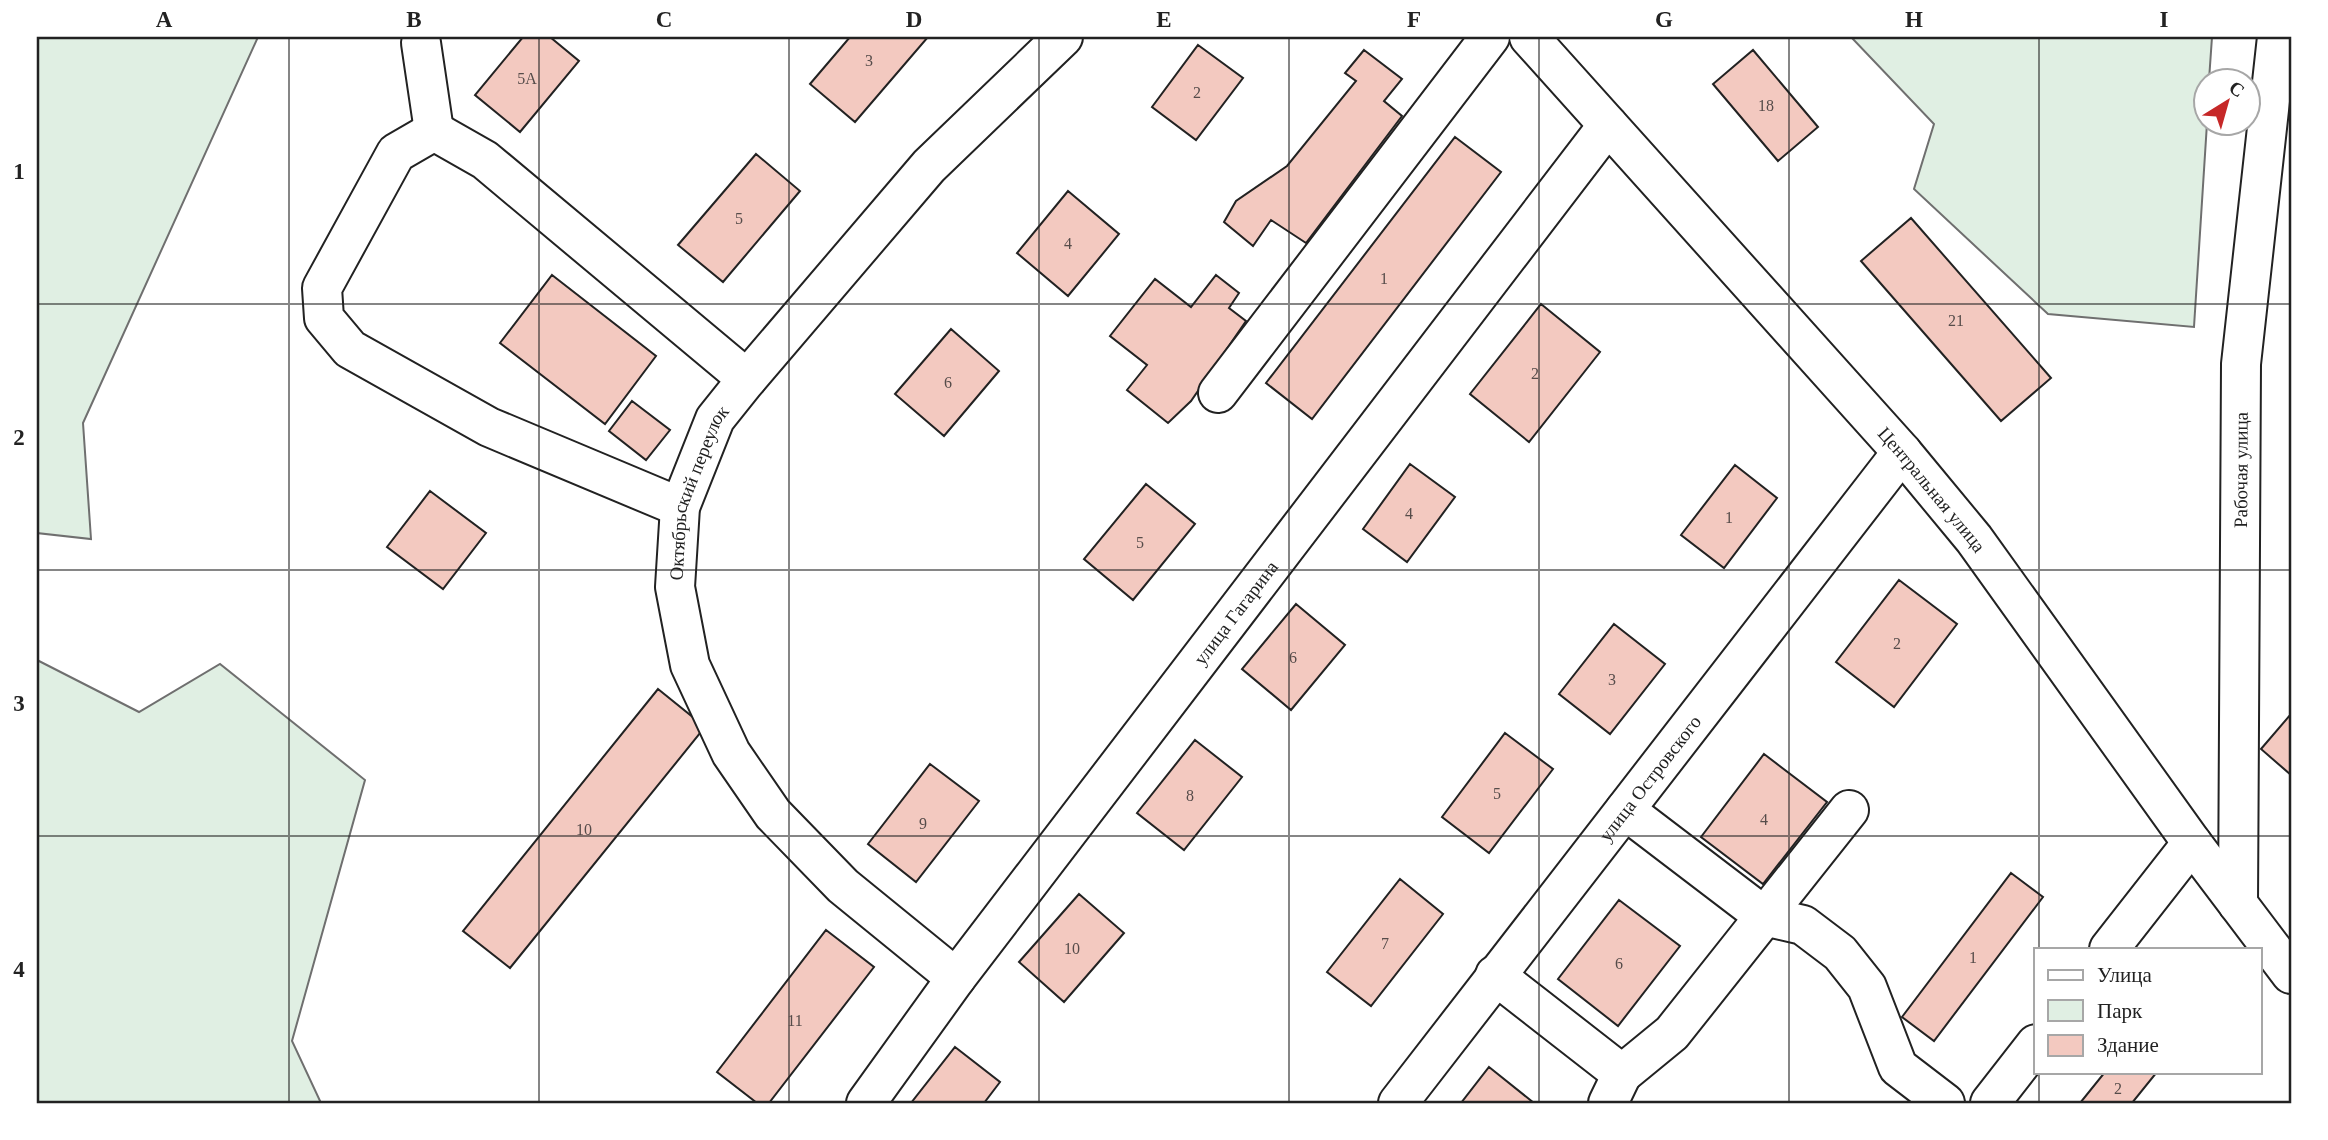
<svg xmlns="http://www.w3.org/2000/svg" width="2328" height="1140" font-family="Georgia,serif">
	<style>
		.green { fill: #e0efe3; stroke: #6f6f6f; stroke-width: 2 }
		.building { fill: #f3c9c0; stroke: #222; stroke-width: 2 }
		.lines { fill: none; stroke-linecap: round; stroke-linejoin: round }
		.minor-casing { stroke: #222; stroke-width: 42 }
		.minor { stroke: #fff; stroke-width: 38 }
		.grid { fill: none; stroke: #222; stroke-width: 2; stroke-opacity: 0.55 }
		.labels { text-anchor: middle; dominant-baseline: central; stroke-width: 5; stroke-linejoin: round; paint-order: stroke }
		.number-label { font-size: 16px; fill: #564c4a }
		.street-label { font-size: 19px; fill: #222; stroke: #fff }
		.neatline { fill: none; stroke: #222; stroke-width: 2.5 }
		.grid-label { font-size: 23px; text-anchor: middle; font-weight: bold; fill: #222 }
	</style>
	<rect width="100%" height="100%" fill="#fff"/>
	<path class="green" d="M37,37h221l-175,386 8,116 -54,-6z
		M1851,37h361l-3,43h-3l1,43 -13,204 -146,-13 -134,-125 20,-65z
		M37,660l102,52 81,-48 145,116 -73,261 29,62h-284z"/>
	<path class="building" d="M523,37h27l29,24 -59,71 -45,-37z
		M850,37h78l-73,85 -45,-38z
		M1198,45l45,33 -47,62 -44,-33z
		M1364,50l38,29 -18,22 18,15 -96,127 -35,-23 -18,26 -29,-24 12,-21 51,-35 69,-85 -11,-8z
		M1753,50l65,77 -40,34 -65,-77z
		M1455,137l46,35 -189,247 -46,-36z
		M756,154l44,37 -77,91 -45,-37z
		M1068,191l51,43 -51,62 -51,-43z
		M1911,218l140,160 -50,43 -140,-160z
		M552,275l104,81 -51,68 -105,-81z
		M1216,275l23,18 -10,15 17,13 -55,80 -23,22 -41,-33 20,-25 -37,-29 45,-57 36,28z
		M1541,304l59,48 -71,90 -59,-48z
		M951,329l48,42 -55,65 -49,-42z
		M632,401l38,29 -24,30 -37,-29z
		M1410,464l45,33 -48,65 -44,-33z
		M1735,465l42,33 -53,70 -43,-33z
		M1146,484l49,40 -62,76 -49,-41z
		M430,491l56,42 -43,56 -56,-42z
		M1899,580l58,44 -63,83 -58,-45z
		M1296,604l49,41 -54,65 -49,-41z
		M1614,624l51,40 -55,70 -51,-40z
		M658,689l47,38 -195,241 -47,-37z
		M2291,714v61l-30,-26z
		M1505,733l48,36 -64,84 -47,-36z
		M1195,740l47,37 -58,73 -47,-37z
		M1764,754l63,48 -64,82 -62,-47z
		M930,764l49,37 -63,81 -48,-38z
		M2011,873l32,24 -109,144 -32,-24z
		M1400,879l43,35 -72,92 -44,-34z
		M1079,894l45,39 -60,69 -45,-40z
		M1619,900l61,46 -62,80 -60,-47z
		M826,930l48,37 -105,136h-12l-40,-31z
		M955,1047l45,35 -16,21h-73z
		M1489,1067l45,36h-73z
		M2105,1072h52l-25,31h-52z"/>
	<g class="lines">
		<defs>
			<g id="minor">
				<path id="s1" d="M1529,37l373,415 72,87 218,304 99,131"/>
				<path d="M421,43l13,88"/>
				<path d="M1218,393l272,-356"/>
				<path d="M680,507l-191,-80 -139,-78 -26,-31 -2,-30 74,-135 38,-22 51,29 262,219"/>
				<path d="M1625,810l139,106 39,9 37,28 27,34 31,80 47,36"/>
				<path id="s2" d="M2238,904l3,-540 36,-327"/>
				<path d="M2109,949l83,-106"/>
				<path d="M1495,975l127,99 50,-41 177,-223"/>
				<path id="s3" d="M956,978l-113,-92 -70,-72 -42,-61 -41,-88 -15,-78 5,-80 35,-88 32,-40 182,-213 134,-129"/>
				<path id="s4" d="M866,1103l90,-125 652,-853"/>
				<path id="s5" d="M1398,1103l504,-651"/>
				<path d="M1608,1103l14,-29"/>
				<path d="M1990,1103l46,-59"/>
			</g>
		</defs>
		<use href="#minor" class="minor-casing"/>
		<use href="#minor" class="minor"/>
	</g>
	<path class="grid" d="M289,37v1066M539,37v1066M789,37v1066M1039,37v1066M1289,37v1066M1539,37v1066M1789,37v1066M2039,37v912M37,304h2254M37,570h2254M37,836h2254M2039,1072v31"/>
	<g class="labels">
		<g class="number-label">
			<text x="869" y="60">3</text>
			<text x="527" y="78">5А</text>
			<text x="1197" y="92">2</text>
			<text x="1766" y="105">18</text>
			<text x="739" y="218">5</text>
			<text x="1068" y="243">4</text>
			<text x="1384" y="278">1</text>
			<text x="1956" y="320">21</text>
			<text x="1535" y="373">2</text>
			<text x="948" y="382">6</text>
			<text x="1409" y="513">4</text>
			<text x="1729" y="517">1</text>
			<text x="1140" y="542">5</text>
			<text x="1897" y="643">2</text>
			<text x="1293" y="657">6</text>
			<text x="1612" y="679">3</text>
			<text x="1497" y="793">5</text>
			<text x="1190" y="795">8</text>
			<text x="1764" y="819">4</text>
			<text x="923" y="823">9</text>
			<text x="584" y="829">10</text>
			<text x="1385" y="943">7</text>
			<text x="1072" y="948">10</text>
			<text x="1973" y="957">1</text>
			<text x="1619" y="963">6</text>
			<text x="795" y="1020">11</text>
			<text x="2118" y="1088">2</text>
		</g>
		<g class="street-label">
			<text stroke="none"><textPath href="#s2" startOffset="434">Рабочая улица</textPath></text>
			<text stroke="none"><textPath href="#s1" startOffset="606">Центральная улица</textPath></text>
			<text stroke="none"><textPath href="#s3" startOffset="595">Октябрьский переулок</textPath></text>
			<text stroke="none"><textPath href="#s4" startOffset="614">улица Гагарина</textPath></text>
			<text stroke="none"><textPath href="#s5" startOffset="411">улица Островского</textPath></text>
		</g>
	</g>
	<rect width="2328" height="1140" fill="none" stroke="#ffffff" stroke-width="77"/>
	<rect x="2034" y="948" width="228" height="126" fill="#ffffff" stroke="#a7a7a7" stroke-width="2"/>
	<rect x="2048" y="970" width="35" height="10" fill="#ffffff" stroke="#a7a7a7" stroke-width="2"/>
	<text x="2097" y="982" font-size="21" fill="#222222">Улица</text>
	<rect x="2048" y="1000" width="35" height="21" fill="#e0efe3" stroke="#a7a7a7" stroke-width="2"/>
	<text x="2097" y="1018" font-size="21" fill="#222222">Парк</text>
	<rect x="2048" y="1035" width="35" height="21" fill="#f3c9c0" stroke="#a7a7a7" stroke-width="2"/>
	<text x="2097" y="1052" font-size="21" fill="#222222">Здание</text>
	<g transform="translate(2227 102) rotate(37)"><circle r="33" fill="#ffffff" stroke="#a7a7a7" stroke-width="2"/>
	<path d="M0-5L12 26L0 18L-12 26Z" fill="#c62828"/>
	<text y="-10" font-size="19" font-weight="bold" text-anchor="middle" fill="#222222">С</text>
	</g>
	<rect x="38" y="38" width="2252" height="1064" class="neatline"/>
	<g class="grid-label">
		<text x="164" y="27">A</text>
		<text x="414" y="27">B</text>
		<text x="664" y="27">C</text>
		<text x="914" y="27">D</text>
		<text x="1164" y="27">E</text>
		<text x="1414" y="27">F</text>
		<text x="1664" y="27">G</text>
		<text x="1914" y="27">H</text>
		<text x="2164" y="27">I</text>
		<text x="19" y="179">1</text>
		<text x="19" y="445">2</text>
		<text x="19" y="711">3</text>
		<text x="19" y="977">4</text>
	</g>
</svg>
